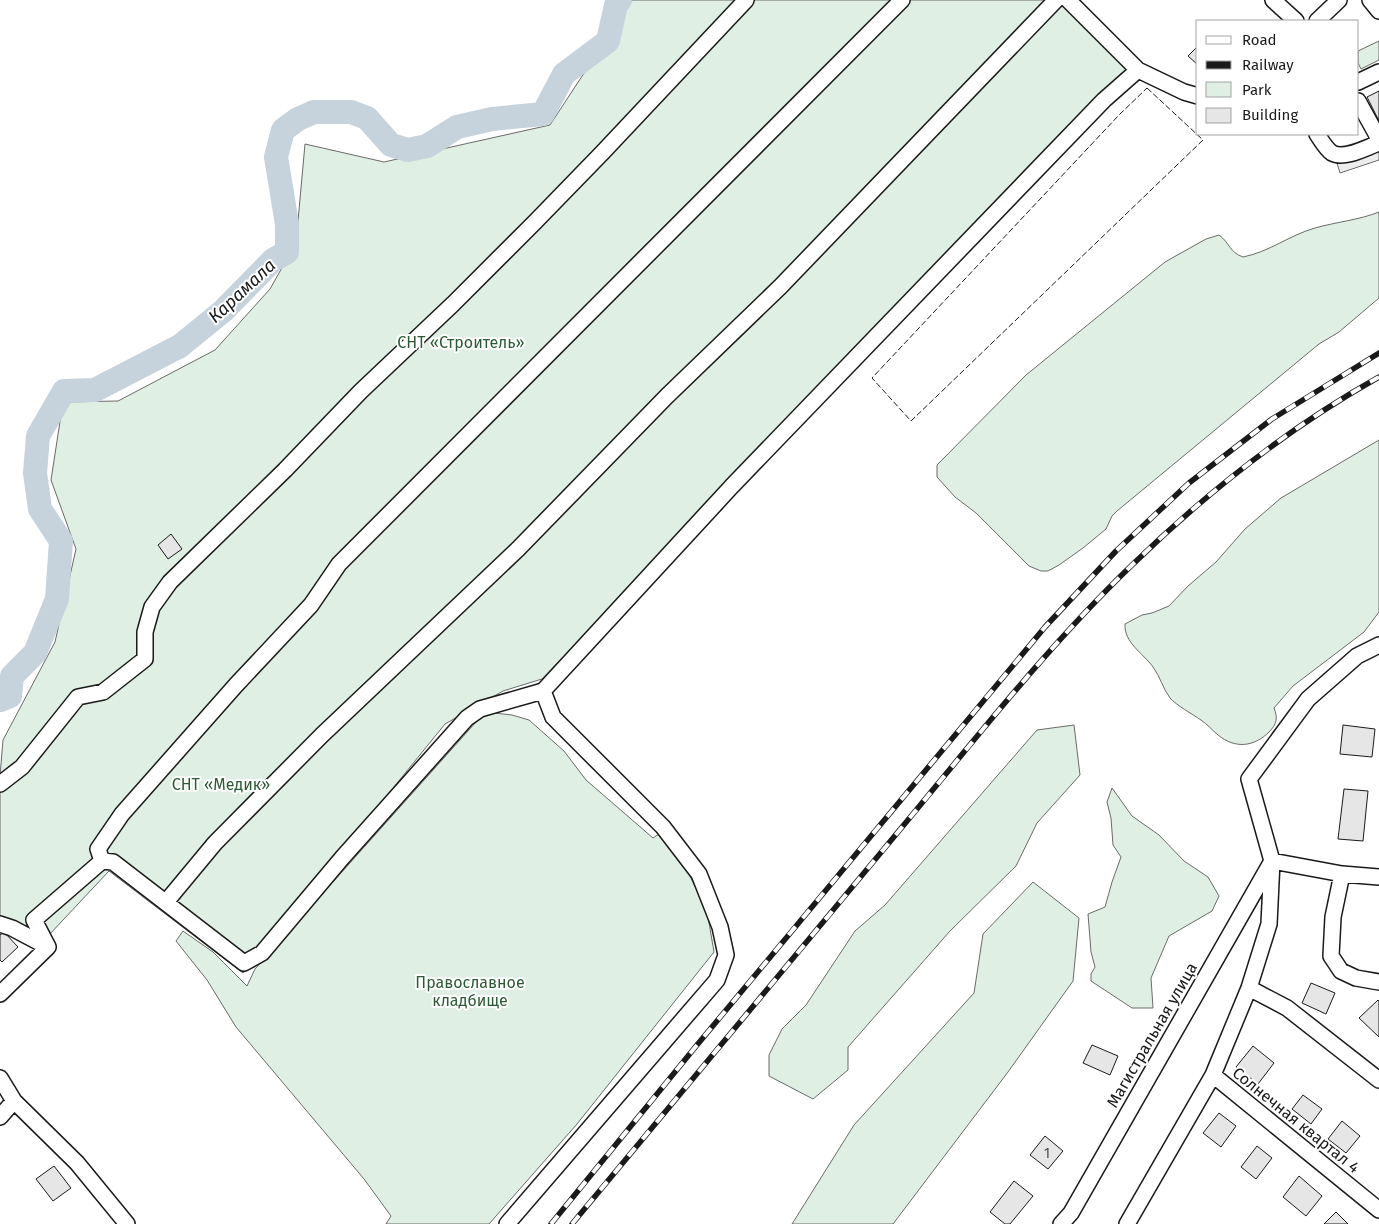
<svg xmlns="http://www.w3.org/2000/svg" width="1379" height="1224" font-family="'Fira Sans',sans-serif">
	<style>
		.green { fill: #e0efe3; stroke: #6a6a6a }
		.parking { fill: #ededed; stroke: #6a6a6a }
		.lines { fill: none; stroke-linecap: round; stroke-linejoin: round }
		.river { stroke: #c6d2dc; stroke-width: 24 }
		.building { fill: #e6e6e6; stroke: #1a1a1a }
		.minor-casing { stroke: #1a1a1a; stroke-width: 18 }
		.minor { stroke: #fff; stroke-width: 15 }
		.rail-casing { stroke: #1a1a1a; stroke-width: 5.5 }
		.rail { stroke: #fff; stroke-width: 4; stroke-dasharray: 11; stroke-linecap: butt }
		.fence { stroke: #1a1a1a; stroke-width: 1; stroke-dasharray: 6 2.5; stroke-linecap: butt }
		.labels { text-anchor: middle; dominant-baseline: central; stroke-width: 4; stroke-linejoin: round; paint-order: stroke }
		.number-label { font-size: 14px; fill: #4d4d4d }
		.park-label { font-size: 16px; fill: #2b5a34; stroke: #fff }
		.street-label { font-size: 16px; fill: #1a1a1a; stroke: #fff }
		.water-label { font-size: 18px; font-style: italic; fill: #1a1a1a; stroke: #fff }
	</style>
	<rect width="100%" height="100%" fill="#fff"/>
	<path class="green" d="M632,0h436l60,68 -586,611 -39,12 -58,33 -202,249 -134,-102 -61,65 -48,-18v-142l3,-36 52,-98 21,-93 -25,-69 12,-78 55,-1 97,-51 55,-61 26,-46 9,-99 79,18 166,-37z
		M1379,41v19l-18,9 -3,-6v-12z
		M1379,212v86l-40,34 -20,12 -202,167 -5,5 -6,13 -23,19 -24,17 -11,6h-7l-12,-5 -53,-53 -21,-16 -18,-20v-12l89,-90 139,-113 41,-23 13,-4c11,8 10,17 24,22 26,-5 47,-22 72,-29 21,-6 44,-8 64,-16z
		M1379,440v172l-15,20 -71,54 -19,22c4,10 3,16 -5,24 -15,15 -34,17 -51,3 -6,-5 -11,-11 -17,-15 -9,-6 -25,-15 -31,-22 -7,-9 -10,-22 -17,-31 -10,-14 -29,-24 -28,-43l17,-9 10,-2 17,-7 19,-20 28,-24 29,-33 36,-31z
		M485,712l27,3 17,5 35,31 22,29 67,58 6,-4 26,32 22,45 7,41 -137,172 -88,100h-103l5,-8 -27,-37 -128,-152 -29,-47 -31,-39 7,-10 30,21 34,34 8,-17z
		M1074,725l6,50 -43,48 -21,43 -66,65 -102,116v23l-35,29 -44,-23v-21l13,-26 24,-24 49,-74 30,-26 152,-175z
		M1112,788l20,28 27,19 25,26 24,16 11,19 -7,15 -43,25 -18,42 2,30h-21l-41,-27v-7l4,-7 -4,-15 -3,-38 17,-7 7,-25 9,-25 -8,-12 -2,-27 -4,-16z
		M1033,882l46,36 -6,63 -65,91 -115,152h-101l62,-99 120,-132 9,-59z"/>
	<path class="parking" d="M1379,148v12l-39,13 -3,-10z"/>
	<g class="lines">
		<path class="river" d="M0,700l10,-4 2,-20 23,-23 22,-54 4,-58 -21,-32 -5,-36 3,-37 26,-45 31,-1 85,-44 43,-35 50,-51 14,-8v-28l-11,-67 7,-27 15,-11 16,-7h37l16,6 24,27 17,5 19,-4 30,-19 35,-8 51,-5 21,-40 44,-33 8,-36 4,-5"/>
	</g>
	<path class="building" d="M1197,47l1,1v17l-10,-9z
		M1379,91v30l-12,-24z
		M171,534l11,15 -14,10 -10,-14z
		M1343,725l32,4 -3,28 -32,-3z
		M1344,789l24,2 -5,50 -25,-2z
		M4,932l14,15 -16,15 -2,-2v-25z
		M1311,983l24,10 -9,21 -24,-11z
		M1378,1000l1,1v36l-20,-19z
		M1092,1045l26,11 -8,19 -27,-12z
		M1253,1046l21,17 -16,21 -22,-17z
		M1303,1095l19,14 -11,15 -19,-15z
		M1219,1113l17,13 -15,21 -18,-14z
		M1342,1121l18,15 -14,17 -18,-14z
		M1045,1136l18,15 -15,18 -18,-14z
		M1257,1146l15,12 -16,21 -15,-12z
		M54,1166l17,22 -18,13 -17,-22z
		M1299,1176l23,20 -16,20 -23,-19z
		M1014,1181l19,15 -23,28h-5l-15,-12z
		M1336,1212l12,12h-24z"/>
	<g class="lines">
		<defs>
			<path id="minor" d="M1068,0l70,70 46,22 14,4
				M1273,0l23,21
				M1370,0l9,11
				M1317,21l22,-21
				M1358,82l21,-10
				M1358,101l21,38
				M1317,134c4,6 9,15 15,19 13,7 35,-6 47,-10
				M0,784l22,-17 56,-70 25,-5 42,-33v-27l7,-25 18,-25 115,-112 76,-79 92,-87 82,-82 68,-70 143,-152
				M102,861l-4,-12 24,-35 114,-129 75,-80 28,-41 563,-564
				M1342,874l-9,43 -2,39 10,15 15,7 23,4
				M166,902l49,-59 107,-108 196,-186 149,-153 113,-109 276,-287
				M0,924l12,4 36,19 -14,-27 68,-59 11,1 131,101 18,-10 80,-95 125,-140 13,-9 63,-18
				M1249,988l38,20 92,72
				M0,994l48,-47
				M1213,1075l166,135
				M0,1078l14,23 -14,16
				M14,1101l63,62 50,61
				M507,1224l210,-244 9,-25 -6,-28 -21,-53 -36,-47 -110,-110 -10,-26 189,-205 372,-386 34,-30
				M1061,1224l10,-11 201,-352 70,13 37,3
				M1127,1224l86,-149 36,-87 20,-64 3,-63 -23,-82 59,-80 49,-43 22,-11"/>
		</defs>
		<use href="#minor" class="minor-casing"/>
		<use href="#minor" class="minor"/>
		<defs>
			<path id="rail" d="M551,1224l146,-179 348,-418 71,-76 73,-68 83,-64 107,-66
				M572,1224c107,-129 214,-257 321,-386 77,-92 151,-188 238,-272 74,-72 157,-138 248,-189"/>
		</defs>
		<use href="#rail" class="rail-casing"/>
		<use href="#rail" class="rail"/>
		<path class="fence" d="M1147,88l56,52 -292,281 -39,-43 247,-263z"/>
	</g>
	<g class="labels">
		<g class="number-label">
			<text x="1047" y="1153">1</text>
		</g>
		<g class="park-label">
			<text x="461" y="342">СНТ «Строитель»</text>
			<text x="221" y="784">СНТ «Медик»</text>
			<text x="470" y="982">Православное<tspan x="470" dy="18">кладбище</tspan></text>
		</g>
		<g class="street-label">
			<text transform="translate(1152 1035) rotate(-60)">Магистральная улица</text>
			<text transform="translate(1296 1120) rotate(39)">Солнечная квартал 4</text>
		</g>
		<g class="water-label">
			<text transform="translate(242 291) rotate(-43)">Карамала</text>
		</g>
	</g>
	<rect x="1196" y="20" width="162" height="115" fill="#ffffff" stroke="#a3a3a3"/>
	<rect x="1206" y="36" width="25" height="8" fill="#ffffff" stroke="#a3a3a3"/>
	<text x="1242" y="45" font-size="15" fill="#1a1a1a">Road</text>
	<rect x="1206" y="61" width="25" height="8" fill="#1a1a1a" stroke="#a3a3a3"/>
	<text x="1242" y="70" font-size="15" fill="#1a1a1a">Railway</text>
	<rect x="1206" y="82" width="25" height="15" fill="#e0efe3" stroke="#a3a3a3"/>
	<text x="1242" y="95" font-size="15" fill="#1a1a1a">Park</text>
	<rect x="1206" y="108" width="25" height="15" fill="#e6e6e6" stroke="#a3a3a3"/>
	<text x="1242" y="120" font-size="15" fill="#1a1a1a">Building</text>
</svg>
